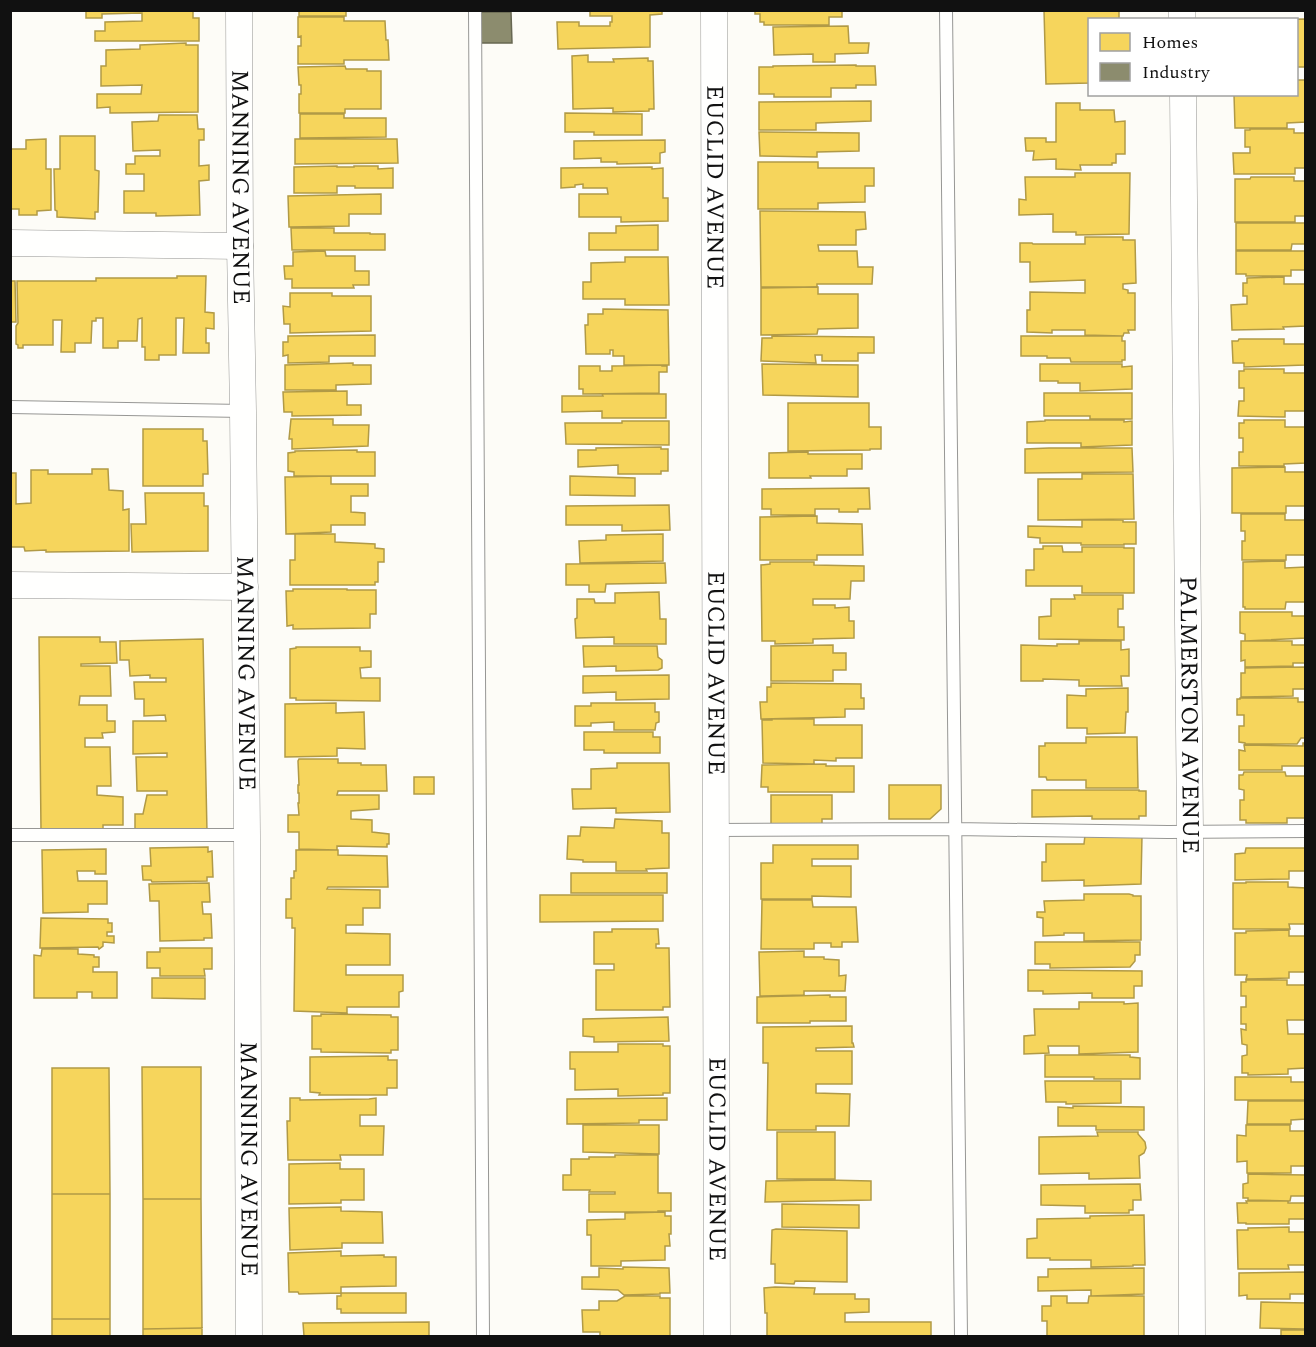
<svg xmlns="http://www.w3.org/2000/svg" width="1316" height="1347" font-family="Spectral,serif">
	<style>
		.homes { fill: #f6d55c; stroke: #b19a46; stroke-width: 1.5 }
		.industry { fill: #8c8c6e; stroke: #676752; stroke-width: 1.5 }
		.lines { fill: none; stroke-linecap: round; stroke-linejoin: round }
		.lane-casing { stroke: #979795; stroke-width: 14 }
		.street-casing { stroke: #979795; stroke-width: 27 }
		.lane { stroke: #fffffe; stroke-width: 12 }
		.street { stroke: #fffffe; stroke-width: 26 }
		.labels { text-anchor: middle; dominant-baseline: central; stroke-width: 6; stroke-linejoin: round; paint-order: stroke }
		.street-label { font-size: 24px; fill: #111; stroke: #fff }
	</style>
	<rect width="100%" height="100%" fill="#fdfcf7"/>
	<path class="homes" d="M86,10h107v8h6v23h-104v-10h10v-9l37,-1v-8l-40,1v4h-16z
		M299,10h47v6h-47z
		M590,10h72v4l-12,1v32l-92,2 -1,-27h22v4h31v-4h2v-6h-22z
		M755,10h87v7h-13v8h-65v-3h-4v-8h-5z
		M1044,10h75v10h-29v63l-44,1z
		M298,17h46v4h41l1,19h2l1,20h-45v4h-46v-18h3v-10l-3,1z
		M1306,19v48h-10v-47h-48z
		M848,26l1,17h20l-1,10 -33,1v8h-22v-8l-39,1 -1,-28z
		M186,43v2h12v67l-88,1v-6l-13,1v-14h44l1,-9 -41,1v-20h5v-16l34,-1v-4z
		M588,55v7h26l-1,-3 35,-1v3h5l1,48h-5v2l-36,1v-4l-40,1 -1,-53z
		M856,65v1h19l1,19h-20v3h-25v9h-57v-3h-15v-27h14v-1z
		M345,66l1,3h21v2h14v38h-36v4h-46v-19h2v-9h-2l-1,-18z
		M1296,80h10v42l-19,1v5h-52l-1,-34h62z
		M871,101v20l-55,2v7h-57v-28z
		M1056,103h24v7h34l1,12 10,-1v33h-9v9h-4v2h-32l1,5 -25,-1v-10l-23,1 1,-9h-8l-1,-13h21v4h10z
		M565,113l77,1v21h-48v-3h-29z
		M300,114h44v4h42v19l-86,1z
		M159,115h38l1,14h6v11h-5v26l10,-1v15l-10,1 1,34 -44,1v-3h-32v-22h20v-17h-18v-10h9v-8h25v-6l-27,1 -1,-29 26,-1z
		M1250,129h44v4h12v35h-11v6h-61l-1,-21h17v-6h-5v-17h5z
		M759,132l100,1v18l-42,1v5l-57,-1z
		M60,136h35v34l4,1 -1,41h-3v7l-38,-2v-6l-2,-1 -1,-41h6z
		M46,139v30h5v41l-14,1v4h-18v-6h-9v-60h16v-9z
		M295,139h102l1,24 -103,1z
		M665,140v12l-5,1v10l-43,1v-2h-16v-4l-27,1v-18z
		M758,162h60v6h56v18h-9v16l-47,1v6h-60z
		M337,166v1h17v-1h24v3l15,-1v20h-38v-2h-18v7h-43v-26z
		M652,167v2l11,-1v30h5v23l-47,1v-5h-42v-23h29l-1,-6h-24v-4l-8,1v2l-14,1v-20z
		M1075,173h55l-1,61 -53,1v-3h-23v-18l-34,1v-16l7,1 -1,-23h50z
		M1251,177h43v4h12v35h-11v6h-60v-43h15z
		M381,194v20h-32v12l-60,1 -1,-31z
		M760,211l105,1 1,17 -10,1v15h-38l1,6h38l1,16h15l-1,17h-55v3h-56z
		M1236,223h70v21h-14l-1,6h-55z
		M658,225v25h-69v-17h27v-7z
		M291,228h43v5h36v1h15v16h-93z
		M1085,237h38v3h12l1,43 -13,1v5l5,1v3h7v37h-7l1,3h-5l-1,3 -38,-1v-5h-33v3l-25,-1v-22h3v-18l55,1v-13l-55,2v-20h-10v-19h12l1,1h52z
		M325,251l1,5h29v15h14v14h-16l1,3h-62v-9h-7l-1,-13h9v-14z
		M1236,251h70v19h-15v6h-45v-2h-10z
		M625,257h43l1,48h-44v-6h-42v-17h8v-19l34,-1z
		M177,276h29l-1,36 9,1v16l-8,-1v15h3v10h-26l1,-35h-8v37h-17v5h-14v-13h-3v-29l-4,1 -1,22h-19v7h-15v-30h-7v3h-4l-1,22h-16v9h-14l1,-32h-9v25h-30v3h-5v-3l-2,-1v-18l2,-3 -1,-42h79v-3h81z
		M1284,277v7h22v42l-23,1 1,2 -52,1 -1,-25 16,-1v-8h-4v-13h4v-5z
		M10,281h5l1,41h-5v17z
		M818,287v7h40v34l-40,1 -1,5 -56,1v-47z
		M290,293h42v3h39v35l-81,2v-9h-6l-1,-18 7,1z
		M603,309l65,1 1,55h-45v-9h-11v-6h-3v4h-24l-1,-29h3v-11h15z
		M375,335v21h-46v6l-41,1v-8l-5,1v-14h5v-6z
		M772,336l102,1v16h-16v8h-36v-6h-7l1,8 -55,-2 1,-23h10z
		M1021,336h101v5h3v19h-3v2h-51l-1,-4h-23v-2h-26z
		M1239,339h45v5h22v20l-1,1 -61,2v-4h-11l-1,-22h6z
		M353,363v2h18v19l-35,1v5h-51v-25z
		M762,364l96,1v32l-95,-2z
		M1040,364h82v3l10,-1v23l-52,2v-8h-22v-2h-18z
		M662,365v1h5v6h-8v21l-76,1v-5h-4v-23h21v5h12v-5z
		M1244,369h40v4h22v38h-21v6l-47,-1 1,-15h5v-13h-5v-17h5z
		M347,391v14h14v10l-69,1v-4h-8l-1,-20z
		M1044,393h88v26h-42v-3h-46z
		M602,394h64v24h-64v-7l-40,1v-16h41z
		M788,403h81v24h12v22h-11v1l-82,1z
		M291,419h42v6h36l-1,21 -76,3v-10h-3z
		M1045,420h79v2l8,-1v24l-51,2v-4h-54v-21l18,-1z
		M1244,420h41v7h21v36l-22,1v2h-45v-14h4v-14h-4v-15h5z
		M622,421h47v24l-103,-1 -1,-21h57z
		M143,429h60v12h4l1,33h-5v12h-60z
		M661,447v2h7v22h-7v3h-43v-9l-40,2v-17h18v-2z
		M1049,448h83l1,24 -108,1v-24z
		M357,450v2h18v24h-81v-4l-6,-1v-18l7,-1v-1z
		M808,452v2h54v15h-15v7h-37l1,2h-42v-25z
		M1285,467v5h21v34h-20v7h-54v-45z
		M92,469h16l1,21 14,1v19l6,-1v42l-83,1v-2l-21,1 -1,-4h-14v-74h6v31l15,-1v-33h17v4h44z
		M1082,474h51l1,45 -96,1v-41h44z
		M331,476v8h37v12h-17v16l14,1v12h-34v7l-45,2 -1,-57z
		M570,476l65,2v18l-65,-1z
		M869,488l1,21h-12v3h-19v-3h-24v6h-44v-6h-9v-20z
		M145,493h59v13h4v45l-76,1 -1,-28h15z
		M669,505l1,25 -48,1v-6h-56v-19z
		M1241,514h44v6h21v35h-20v5h-44v-19h3v-10h-4z
		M817,516v7l45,1 1,31h-46v5h-57v-43z
		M1082,520h41v2h13v22h-12v1h-43v-2h-41v-5l-12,-1v-11l54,1z
		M295,534h40v8l40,2v4l9,1v13h-6v20h-3v3h-85v-25h5z
		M663,534v27l-83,2 -1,-22 27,-1v-5z
		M1043,546h19l1,6h19v-5h42v1h10v45h-52v-7h-56v-16h8v-21h9z
		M1285,561v7l21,-1v35h-20l-1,7h-40v-2h-2v-45z
		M770,562h44v3l50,1v15h-13l-1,18h-37v6h22v3l14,-1v14h5v17l-41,1v4l-38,1v-3h-13l-1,-76 9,-1z
		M665,563l1,20 -60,1 -1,8h-16v-7h-23v-21z
		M293,589h54v1h29v24h-6v14l-77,1v-4l-6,1 -1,-35h7z
		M659,592l1,27h6v25h-52v-7l-38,1 -1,-19 2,-1v-19h17l1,4h20v-10z
		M1074,595h49v14h-5v18h6v13l-85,-1v-22l12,-1v-17h24z
		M1240,612h52v4h14v22l-61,3v-7l-5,-1z
		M39,637h61v5h16l1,21 -36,1v2h29l1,30h-31l-1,9h28v16h8v11l-13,1 1,5h-18v9h25l1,39h-14v9l26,2v28h-20v4l-62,2z
		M203,639l4,193 -72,2v-20h8l4,-19h20v-4h-30l-1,-34h31v-4l-34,1v-33h33l-1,-6 -21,1v-17h-9l-1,-17h32v-4h-16v-3l-20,1 -1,-16h-9v-19z
		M1079,641h42v9l8,-1v27h-8l1,10h-43v-6l-36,-1v2h-22v-36l36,1v-2h22z
		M1241,641h51v4h14v18h-13v3l-48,1v-7l-4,1z
		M833,645v8h13v17h-13v11h-62v-35z
		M583,646h74l1,11 4,3v8l-4,2 -42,1v-5l-32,1z
		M296,647h64v4h11v16l-11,1 1,10h19v23l-84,-1v-2h-6v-49l6,-1z
		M1306,667v22h-13v7l-52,1v-24h4v-5z
		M669,675v24l-53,1v-8l-33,1v-17z
		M771,683l90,1v14h3v11h-19v8l-84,2 -1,-17h7v-15h4z
		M1128,688v24h-2l-1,21 -38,1v-6h-20v-33l19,1v-7z
		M1240,698h58v4h8v36h-5l-4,6h-52v-1l-6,-1v-16h5v-11h-7v-16h3z
		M336,703v10l28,-1 1,37 -28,-1v8l-52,1v-53z
		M591,703h64v9h4v10l-3,1 -1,7h-41v-8l-23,1v3h-16v-20h16z
		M772,719h42v6h48v33h-26v3l-22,-1v4l-51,-1 -1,-43h10z
		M584,732h69v5h7v16h-56v-3h-20z
		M1086,737h51l1,51h-52v-8h-39l-1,-3h-7v-31h6v-3h41z
		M1303,743h3l-1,23h-23v4h-43v-20l6,1 -1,-6 59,1z
		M299,759h39v4h23v2h25l1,26h-49l-1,4h42v14l-28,2v8l21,1v12l17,2v10h-2v3l-50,-1v4l-38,-1v-17h-11v-17h11l-1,-12h1v-10h-1v-8h1l-1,-24z
		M617,763h52l1,49 -54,1v-5l-43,1 -1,-20h19v-20l26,-1z
		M826,764v2h28v26h-86v-5h-7l1,-22z
		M1244,772h41l1,4h20v42h-19v5h-41v-3h-6v-20h4v-10l-5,-1v-14h4z
		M414,777h20v17h-20z
		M889,785h52v24l-11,10h-41z
		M1032,790h107v1h7v25h-7v3h-47v-3l-60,1z
		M771,795h61v24h-10v9h-51z
		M615,819l47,2v12h7v35l-23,1 1,2h-31v-9h-33v-2l-16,-1 1,-23h12l1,-9 33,1z
		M1085,835l57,1 -1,48 -57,2v-6l-42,1v-19h4v-18h38z
		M773,845h85v14h-46v7h39v31l-39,-1v3h-51v-36h12z
		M208,847v5l4,-1 1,26h-6v4l-55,1 -1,-2h-8l-1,-14h9l-1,-18z
		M1246,848h60v23h-17v8l-54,1v-26l10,-1z
		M106,849v25h-11v-3h-18l1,10h29v23h-19v8l-45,1 -1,-63z
		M296,850h42v5l49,1 1,31h-60l-1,2 53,1v18h-17v17h-17v8l44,1v31h-44v10h57v16l-4,1v15h-52v6l-53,-2 1,-83h-3v-10h-6v-19h5v-21h3v-7h2z
		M571,873h96v20h-96z
		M1246,882h42v5l18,1v36h-17l1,5h-57v-46h13z
		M209,883l1,19h-8l1,12h8l1,24h-8v2l-44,1 -1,-40h-9l-1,-17z
		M1084,894h45l4,1v1h8v44l-57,1v-8h-20v2l-21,1v-18l-6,-1v-5h8l-1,-11 40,-1z
		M540,895h123v26l-123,1z
		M762,900h50l1,7h43l2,35h-16v5h-11v-4h-17v6h-53z
		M41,918l67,1v4h4v9h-5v4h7v7l-11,-1v4l-4,3 -1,-2 -58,1z
		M612,929h46l1,15h-3v4h13l1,59h-7v3h-67v-40h18v-6h-20v-32h18z
		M1289,930v6h17v36h-17v6l-43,1 1,-4h-12v-42h11v-2z
		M1035,942h105v13h-5v6l-5,6 -80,1v-4h-15z
		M160,948h52v21h-8l1,7h-45v-8h-13v-16h13z
		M42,949h36v5l16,1v2h5v10h-6v5h24v26h-25v-6h-15v6h-43v-43l7,1z
		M804,951v6h20v2l15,1v16l7,-1 -1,16h-41v4l-44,1 -1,-44z
		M1028,970l114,1v15h-8v12h-42v-5l-49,1v-3h-15z
		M152,978h53v21l-53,-1z
		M1246,980h41v5h19v35h-19l1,14h18v34l-18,1v5l-40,1v-2h-6v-17l5,-1v-10l-5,-1 -1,-15 5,1v-6h-5v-17h5v-11h-5v-14h5z
		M830,995v2h16v24h-36v2h-53v-26z
		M1079,1002h45v2l14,-1v49l-59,2v-8h-31l1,7 -25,1v-18l11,-1 -1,-26h45z
		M321,1014l70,1v2h7v33h-7v3l-70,-1v-3h-9v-33h9z
		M668,1017l1,24 -75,1v-5l-11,-1v-17z
		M852,1026v17h1l1,4 -38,1v3h36v33h-36v9l34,1 -1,32h-33v4h-49l1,-67h-5v-36z
		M618,1044h45v2h7v47h-7v2l-45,1v-7l-43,1v-21h-5v-17h48z
		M1045,1055h85v2l10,1v21h-46v-2h-49z
		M388,1056v4h9v28h-10v7h-68l1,-2 -10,-1v-35z
		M142,1067h59v132h-58z
		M52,1068h57l1,126h-58z
		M1235,1077h56v5h15v18h-71z
		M1045,1081h76v22l-55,1v-2h-20z
		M290,1098h10v2l69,-1 7,-1v17h-16v11h24l-1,29h-43l1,5h-53l-1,-39h3z
		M667,1098v22h-28v3l-72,1v-25z
		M1248,1101h58v18l-15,1v4h-44z
		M1073,1106l71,1v23h-48v-4h-38v-19l15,1z
		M583,1125h76v29l-76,-2z
		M1246,1125h44v6h16v35h-15v7h-44v-12l-10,1v-27l9,1z
		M777,1132h58v47h-58z
		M1097,1132h41v2l7,8 1,6 -2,5 -5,3 1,22 -51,1v-6l-50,1v-37l59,-1z
		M615,1155h43v38h13v18h-13v1h-69v-18h26v-2h-26l1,-2h-27v-15h8v-16h18v-2h26z
		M340,1163v6h24v31h-23v3l-52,1v-40z
		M1248,1174l58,1v21h-15l-1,5 -42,-1v-2h-5v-14l5,-1z
		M827,1180l44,1v19l-106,2 1,-21z
		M1140,1184l1,16h-8v10h-4v3h-44v-7l-44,-1v-20z
		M52,1194h58v125h-58z
		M143,1199h58l1,129 -59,1z
		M1246,1201h42v2h18v16h-17v5h-43v-1h-8l-1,-20h10z
		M782,1204l77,1v23l-77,-1z
		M341,1207v4l41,1 1,31h-41v5l-52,2 -1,-42z
		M665,1212v4h6v18h-2l1,12h-5v14l-44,1v5h-30v-31h-4v-15l38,-1v-6z
		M1144,1215l1,50h-12v1l-42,1v-7h-41v-2h-23v-19l10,-1v-19l53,-1v-2z
		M1289,1227v5h17v33h-18l1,4h-51l-1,-39h11v-2z
		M776,1229l71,2v51l-52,-1 -1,3 -19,-1v-19h-4l1,-34z
		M341,1251v5l43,-1v2h12v29l-55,1v6l-42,1 -1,-2h-9l-1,-39z
		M623,1267l46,1 1,25h-10v1l-36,1 -6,-5 -36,-1v-12h17v-9l24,1z
		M1144,1268v26l-53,2v-6l-53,1v-14h10v-8z
		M1306,1272v22h-16v5h-43v-4l-8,1v-23z
		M775,1287l40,1 -1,6h41v5h14v13l-24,1v9h86v14h-164v-23h-2l-1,-25z
		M341,1293h65v20h-65v-4h-4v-13h4z
		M625,1296h35v2h10v38h-70v-4h-17l-1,-22h17v-9h18z
		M1051,1296h16v7h21l1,-7h55v40h-97v-15h-5v-15h9z
		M1261,1302l45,1 -1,26 -45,-1z
		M52,1319h58v17h-58z
		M429,1322v14h-125l-1,-13z
		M202,1328v8h-59v-7z
		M1281,1330h25v6h-25z"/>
	<path class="industry" d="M481,12h30l1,31h-31z"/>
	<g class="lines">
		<defs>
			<path id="lane" d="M475,10l8,1326
				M946,10l15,1326
				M10,407l233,4
				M716,830l238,-1 214,3 138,-1
				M10,835h237"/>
			<g id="street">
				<path id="s1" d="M239,10l1,236 3,165 4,424 2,501"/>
				<path id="s2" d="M714,10l3,1326"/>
				<path d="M1182,10v10"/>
				<path id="s3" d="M1183,94l7,738 2,504"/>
				<path d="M10,243l230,3"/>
				<path d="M10,585l235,2"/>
			</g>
		</defs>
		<use href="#lane" class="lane-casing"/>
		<use href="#street" class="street-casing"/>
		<use href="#lane" class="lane"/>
		<use href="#street" class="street"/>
	</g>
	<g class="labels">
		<g class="street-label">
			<text stroke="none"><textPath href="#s1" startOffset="177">MANNING AVENUE</textPath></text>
			<text stroke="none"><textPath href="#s2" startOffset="177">EUCLID AVENUE</textPath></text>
			<text stroke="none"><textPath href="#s1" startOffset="663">MANNING AVENUE</textPath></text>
			<text stroke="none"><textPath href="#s2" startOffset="663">EUCLID AVENUE</textPath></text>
			<text stroke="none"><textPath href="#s3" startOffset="621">PALMERSTON AVENUE</textPath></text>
			<text stroke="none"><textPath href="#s1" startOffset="1149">MANNING AVENUE</textPath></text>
			<text stroke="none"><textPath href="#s2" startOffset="1149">EUCLID AVENUE</textPath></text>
		</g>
	</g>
	<rect width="1316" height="1347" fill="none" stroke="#111111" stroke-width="24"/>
	<rect x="1088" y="18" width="210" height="78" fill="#ffffff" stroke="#a0a0a0" stroke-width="1.5"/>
	<rect x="1100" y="33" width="30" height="18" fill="#f6d55c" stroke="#a0a0a0" stroke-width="1.5"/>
	<text x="1142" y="48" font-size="18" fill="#111111">Homes</text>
	<rect x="1100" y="63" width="30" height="18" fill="#8c8c6e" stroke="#a0a0a0" stroke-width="1.5"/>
	<text x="1142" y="78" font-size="18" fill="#111111">Industry</text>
</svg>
